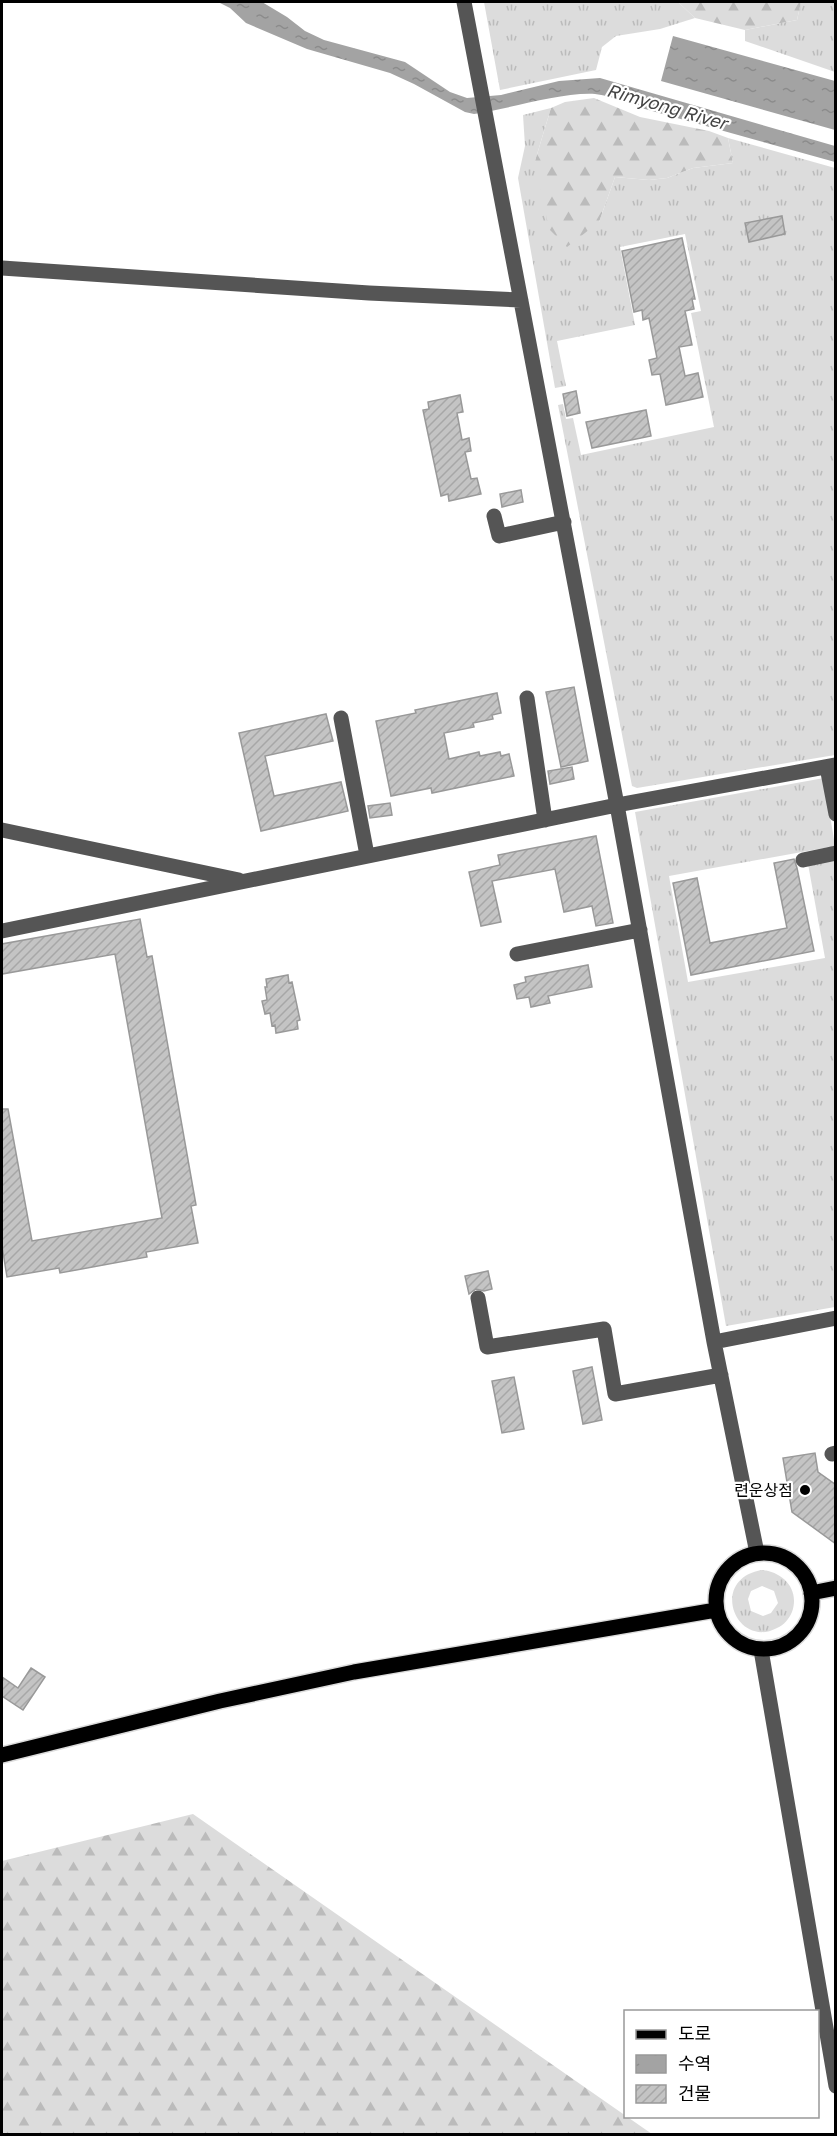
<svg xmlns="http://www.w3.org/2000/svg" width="837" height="2136" font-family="'Golos Text','Noto Sans KR',sans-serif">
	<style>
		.grass { fill: url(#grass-tufts); fill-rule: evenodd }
		.forest { fill: url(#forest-firs) }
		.water { fill: url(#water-ripples) }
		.building { fill: url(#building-hatch); stroke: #999; stroke-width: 1.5 }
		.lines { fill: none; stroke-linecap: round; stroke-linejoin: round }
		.major-casing { stroke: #dbdbdb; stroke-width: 18 }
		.minor { stroke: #555; stroke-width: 15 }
		.major { stroke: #000; stroke-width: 15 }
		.poi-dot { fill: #000; stroke: #fff; stroke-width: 2 }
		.labels { text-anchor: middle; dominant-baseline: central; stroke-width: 4.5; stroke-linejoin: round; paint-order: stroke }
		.poi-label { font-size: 16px; fill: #000; stroke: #fff; text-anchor: end }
		.water-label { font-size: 18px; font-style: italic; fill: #444; stroke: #fff }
	</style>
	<defs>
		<pattern id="grass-tufts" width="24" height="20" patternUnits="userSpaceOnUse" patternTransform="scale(1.5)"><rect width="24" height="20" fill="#dcdcdc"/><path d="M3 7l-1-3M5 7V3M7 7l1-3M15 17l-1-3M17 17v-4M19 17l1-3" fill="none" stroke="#bbb"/></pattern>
		<pattern id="forest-firs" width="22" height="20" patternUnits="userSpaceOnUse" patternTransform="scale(1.5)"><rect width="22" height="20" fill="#dcdcdc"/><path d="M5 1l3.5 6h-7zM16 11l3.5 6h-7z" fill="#bbb"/></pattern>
		<pattern id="water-ripples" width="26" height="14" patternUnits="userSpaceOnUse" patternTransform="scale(1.5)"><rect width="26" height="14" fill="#a3a3a3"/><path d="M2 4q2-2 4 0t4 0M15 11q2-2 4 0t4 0" fill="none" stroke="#8b8b8b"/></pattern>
		<pattern id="building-hatch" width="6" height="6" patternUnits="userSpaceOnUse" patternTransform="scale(1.5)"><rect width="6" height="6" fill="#c4c4c4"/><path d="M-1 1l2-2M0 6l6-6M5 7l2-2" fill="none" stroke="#a7a7a7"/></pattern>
	</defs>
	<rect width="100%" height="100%" fill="#fff"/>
	<path class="grass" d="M484,2h194l17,16 -35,11 -44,7 -14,11 -6,23 -96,20z
		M801,2h34v70l-90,-31v-11l52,-10z
		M551,108l-16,53 64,61 16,-45 34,3 18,-2 26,-10 40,-5 -5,-25 107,30v587l-198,33 -5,-2 -74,-381 5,-1 3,15 7,-1 8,37 133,-28 -23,-114 10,-2 -16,-77 -65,13 15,78 -78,16 9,45 -11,2 -37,-210 7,-32 -2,-31z
		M824,778l11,68 -166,30 19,106 137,-24 -17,-94 27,-5v448l-109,19 -91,-514z
		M762,1570c21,2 38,19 30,42 -3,7 -8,13 -15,16 -41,22 -69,-49 -15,-58zM762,1586l12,5 4,12 -7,10 -8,3 -12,-5 -3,-12 3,-8z"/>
	<path class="forest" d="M678,2h123l-4,18 -52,10 -50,-12z
		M594,98l46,19 69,14 19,7 5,25 -40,5 -26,10 -18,2 -34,-3 -16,45 -32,25 -18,-18 -14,-68 16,-53 14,-6z
		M193,1814l433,302 26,18h-650v-273z"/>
	<path class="water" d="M218,2h44l25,15 18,14 19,9 81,22 45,30 17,6 34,-3 58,-14 41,-3 235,68v16l-190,-53c-16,-6 -33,-13 -50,-15 -34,-2 -86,15 -121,20l-9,-2 -51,-28 -24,-11 -83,-24 -61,-26 -16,-15z
		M673,36l162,45v49l-174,-49z"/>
	<path class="building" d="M782,216l3,18 -36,8 -4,-19z
		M682,238l13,61h-3l2,10 -9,2 7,34 -13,2 6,29 13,-3 5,24 -37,8 -6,-31 -8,1 -3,-15 8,-2 -8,-40 -6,2 -1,-10 -8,2 -12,-61z
		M576,391l4,22 -13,3 -4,-22z
		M460,395l3,17 -6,1 5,27 7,-2 2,13 -6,1 6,27 6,-1 4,16 -32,7 -1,-7 -7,2 -18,-86 6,-1 -1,-7z
		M646,410l5,26 -59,12 -6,-26z
		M521,490l2,12 -21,5 -2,-13z
		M574,687l14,74 -27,6 -15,-75z
		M497,693l4,20 -9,2 1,4 -20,4 1,4 -30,6 5,26 30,-7 1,4 20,-4 1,4 8,-2 5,22 -82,17 -1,-5 -40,8 -15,-75 40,-8 -1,-3z
		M326,714l7,27 -68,15 9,40 67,-14 7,29 -87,20 -22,-98z
		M572,767l2,12 -24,5 -2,-13z
		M390,803l2,12 -22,3 -2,-12z
		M596,836l17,87 -17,3 -4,-20 -28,6 -9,-43 -63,12 9,41 -20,4 -12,-54 31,-7 -2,-10z
		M794,859l3,9 17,83 -123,24 -18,-92 24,-5 13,65 77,-15 -13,-65z
		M140,919l7,38 5,-1 44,249 -5,1 7,37 -52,9 1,5 -87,16 -1,-5 -52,9 -5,-31v-137h6l24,132 130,-23 -47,-264 -113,20v-30z
		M588,965l4,22 -44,9 2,7 -19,4 -2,-10 -12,2 -3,-14 12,-3 -1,-5z
		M288,975l1,8 3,-1 8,38 -3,1 1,8 -22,4 -1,-8 -3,1 -2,-13 -5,1 -3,-13 5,-1 -2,-13h2l-1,-8z
		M488,1271l4,18 -8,2 -8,-2 -7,5 -4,-18z
		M592,1367l10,53 -19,4 -10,-53z
		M514,1377l10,52 -22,4 -10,-52z
		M815,1453l3,19 18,13v59l-44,-32 -9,-54z
		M31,1668l14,9 -22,33 -21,-14v-19l16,11z"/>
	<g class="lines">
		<defs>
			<path id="major" d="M716 1601a48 48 0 1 1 96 0a48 48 0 1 1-96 0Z
				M811,1593l25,-5
				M2,1755l218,-54 134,-29 362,-62"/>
		</defs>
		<use href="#major" class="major-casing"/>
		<path class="minor" d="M464,2l153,803 97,537 43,211
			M2,268l367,25 152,7
			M494,516l5,20 65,-14
			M527,698l18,122
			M341,718l26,137
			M827,767l9,47
			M2,830l237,50
			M803,860l33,-7
			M2,931l615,-126 219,-40
			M517,954l123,-24
			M478,1298l9,49 117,-18 11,65 106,-19
			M714,1342l122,-24
			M832,1454l4,-1
			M761,1650l75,436"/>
		<use href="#major" class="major"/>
	</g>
	<circle class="poi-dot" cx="805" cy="1490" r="6"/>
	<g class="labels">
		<g class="poi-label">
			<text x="793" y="1490">련운상점</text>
		</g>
		<g class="water-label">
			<text transform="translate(667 106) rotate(16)">Rimyong River</text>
		</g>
	</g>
	<rect width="837" height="2136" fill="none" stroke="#000000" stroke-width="6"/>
	<rect x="624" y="2010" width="195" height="108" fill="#ffffff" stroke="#999999" stroke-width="1.5"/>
	<rect x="636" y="2030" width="30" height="9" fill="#000000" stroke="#999999" stroke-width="1.5"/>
	<text x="678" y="2040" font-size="18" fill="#000000">도로</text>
	<rect x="636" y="2055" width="30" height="18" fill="url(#water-ripples)" stroke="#999999" stroke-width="1.5"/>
	<text x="678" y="2070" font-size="18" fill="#000000">수역</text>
	<rect x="636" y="2085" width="30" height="18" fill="url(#building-hatch)" stroke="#999999" stroke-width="1.5"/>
	<text x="678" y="2100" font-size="18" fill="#000000">건물</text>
</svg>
